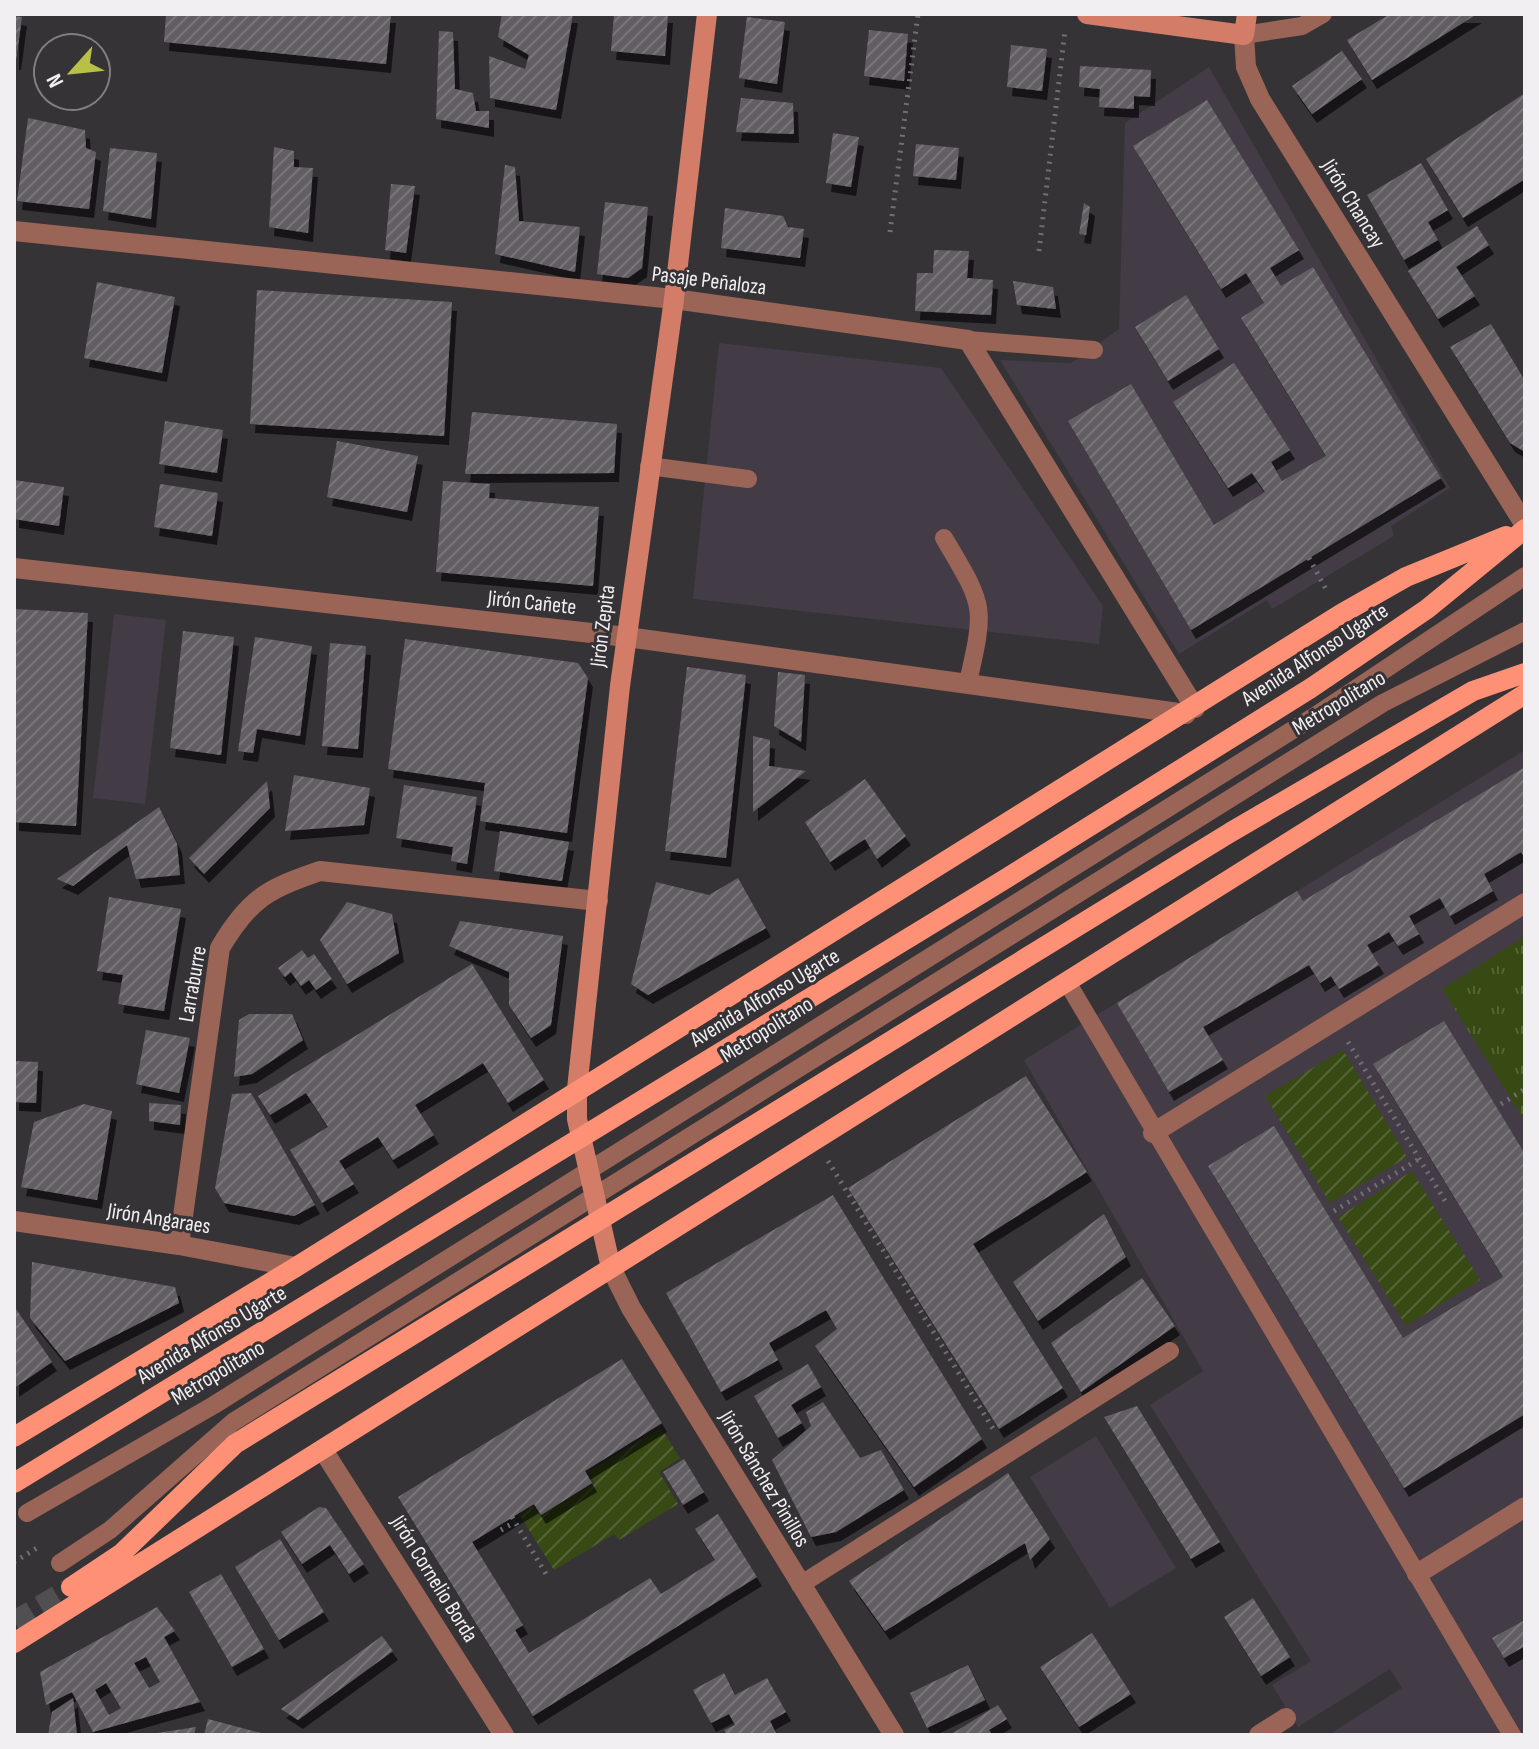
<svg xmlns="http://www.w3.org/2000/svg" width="1539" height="1749" font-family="'Sofia Sans Condensed',sans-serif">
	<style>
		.built { fill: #433b45 }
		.park { fill: url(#park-tufts) }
		.garden { fill: url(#garden-furrows) }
		.building { fill: url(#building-hatch); fill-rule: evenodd; filter: url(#shadow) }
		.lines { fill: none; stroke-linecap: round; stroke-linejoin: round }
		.primary-tunnel { stroke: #524f53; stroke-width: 20; stroke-dasharray: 20 10; stroke-linecap: butt }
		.path { stroke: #726f73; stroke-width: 5; stroke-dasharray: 2 6; stroke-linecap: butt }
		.lane { stroke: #9a6456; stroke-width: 18 }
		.street { stroke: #9a6456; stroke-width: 20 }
		.secondary { stroke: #d37d68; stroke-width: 20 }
		.primary { stroke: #fe9075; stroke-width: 20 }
		.labels { text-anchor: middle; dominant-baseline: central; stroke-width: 6; stroke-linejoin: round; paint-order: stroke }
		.street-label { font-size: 22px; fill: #f1eff2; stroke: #363337 }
	</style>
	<defs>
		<pattern id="park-tufts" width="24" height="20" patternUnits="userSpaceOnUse" patternTransform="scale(2)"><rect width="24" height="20" fill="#384a13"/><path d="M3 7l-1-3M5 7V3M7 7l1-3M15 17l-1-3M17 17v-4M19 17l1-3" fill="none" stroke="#556436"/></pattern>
		<pattern id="garden-furrows" width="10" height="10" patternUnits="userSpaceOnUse" patternTransform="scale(2)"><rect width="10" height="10" fill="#384a13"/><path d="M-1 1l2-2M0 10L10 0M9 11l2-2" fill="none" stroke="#556436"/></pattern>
		<pattern id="building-hatch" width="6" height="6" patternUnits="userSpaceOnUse" patternTransform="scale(2)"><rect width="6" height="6" fill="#625e63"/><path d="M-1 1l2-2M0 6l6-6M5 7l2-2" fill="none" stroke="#79757a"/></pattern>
		<filter id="shadow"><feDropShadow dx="5" dy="9" stdDeviation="0" flood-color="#0009"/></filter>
	</defs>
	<rect width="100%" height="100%" fill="#363337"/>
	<path class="built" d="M1209,67l241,421 -59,38 3,10 -122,73 -5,-9 -88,54 -179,-294 71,3 48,-34 6,-206z
		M719,343l222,25 162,238 -4,38 -406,-45z
		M114,614l52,6 -21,184 -52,-6z
		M1525,750v985h-197l74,-47 -12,-19 -92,58 -26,-42 39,-24 -161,-256 53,-34 -179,-311z
		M1096,1436l80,132 -66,40 -80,-131z"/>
	<path class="park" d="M1525,936v185l-83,-132z"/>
	<path class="garden" d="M1343,1050l64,107 -77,46 -65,-107z
		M1412,1171l68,109 -74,46 -68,-109z
		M661,1428l19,30 -21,14 19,32 -59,36 -5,-6 -60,36 -35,-56 14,-8 7,10 55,-33 -7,-11z"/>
	<path class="building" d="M166,14h225l-5,50 -222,-22z
		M502,14h71l-17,96 -66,-12 -1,-42 36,13 4,-14 -31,-18z
		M614,14h54l-3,42 -54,-5z
		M1390,14h87l-105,66 -25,-40z
		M14,16l8,1 -6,44h-2z
		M747,17l38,5 -8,62 -38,-6z
		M869,30l39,4 -4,47 -40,-5z
		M439,31l14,1 2,57 18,4 3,18h13v17l-53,-9z
		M1011,45l36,4 -5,42 -35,-4z
		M1342,51l20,28 -50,35 -20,-28z
		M1080,66l71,4 -1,27 -16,-1v13l-35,-2 1,-18 -21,-2z
		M1525,93v86l-62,39 -37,-59z
		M741,98l52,5 1,31 -58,-2z
		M1207,100l92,150 -29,18 11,18 32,-19 128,211 -250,152 -123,-209 63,-37 83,141 51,-33 -13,-19 -24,15 -55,-86 61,-39 56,87 -19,12 11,19 44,-25 -85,-138 23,-15 -18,-30 -25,16 -88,-143z
		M28,118l57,12 1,18 10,4 -7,57 -72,-8z
		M833,133l26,4 -8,50 -25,-4z
		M916,144l43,4 -3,32 -43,-4z
		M274,147l20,4v16l19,1 -5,65 -39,-6z
		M110,148l47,5 -6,66 -48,-8z
		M1421,163l27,47 -20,12 10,18 -34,20 -37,-65z
		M505,165l10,2 4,54 61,6 -5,45 -80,-18z
		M391,184l24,2 -9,67 -21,-3z
		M605,202l43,5 -6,61 -14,10 -31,-4z
		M1084,203l6,4 -4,28 -7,-1z
		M725,208l58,8 5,11 16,2 -4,29 -79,-10z
		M1477,226l12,19 -33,22 19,29 -37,23 -30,-48z
		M934,250l35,1 -2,27 26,2 -2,35 -76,-4 2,-38h16z
		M1013,281l40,6 3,22 -39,-4z
		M97,282l78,15 -13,76 -78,-15z
		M257,290l195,12 -8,134 -194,-12z
		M1186,295l33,54 -51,32 -33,-54z
		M1491,324l34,57v71l-15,-9 -60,-96z
		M472,412l145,12 -3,49 -149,1z
		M165,421l58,9 -6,43 -58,-9z
		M337,441l81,15 -11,56 -80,-15z
		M14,480l50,7 -5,39 -45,-7z
		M443,481l47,3 -1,14 110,9 -6,79 -157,-14z
		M160,484l58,9 -6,43 -58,-9z
		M14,609l74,4 -12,213 -62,-4z
		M183,631l51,6 -13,118 -51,-7z
		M255,637l57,9 -12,90 -43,-7 -4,24 -15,-2z
		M405,639l173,24 10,15 -21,155 -87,-12 5,-38 -97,-14z
		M330,643l36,3 -8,103 -36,-3z
		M687,667l59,8 -20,183 -61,-7z
		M778,672l27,3 -4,67 -27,-16z
		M753,736l17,4 -1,26 37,5 -53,41z
		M1525,767v91l-4,-6 -37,22 9,17 -43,25 -10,-18 -31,18 10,18 -21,12 -9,-14 -22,13 12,20 -40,24 -8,-13 -11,7 -11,-18 -106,62 20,33 -54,32 -52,-89 180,-112 6,10z
		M294,775l76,13 -6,37 -79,6z
		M865,779l41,57 -29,23 -12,-20 -35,23 -25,-40z
		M267,781l3,27 -66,66 -15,-16z
		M404,785l73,12 -10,67 -16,-3 2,-14 -57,-9z
		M159,807l18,37 3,31 -44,4 -9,-34 -54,41 -16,-7z
		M500,831l69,11 -7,39 -68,-10z
		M738,878l28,50 -118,67 -17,-11 25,-102 53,13z
		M109,897l72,12 -17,102 -46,-7 5,-29 -26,-4z
		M347,902l45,12 7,39 -52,31 -27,-44z
		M460,921l103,15 -12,89 -20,13 -22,-33v-33l-60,-26z
		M302,950l6,8 6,-4 18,25 -16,11 -7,-10 -8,6 -10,-14 -6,5 -7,-9z
		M472,964l72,116 -36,23 -25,-40 -68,42 19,30 -41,25 -15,-23 -39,24 15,23 -32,19 -32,-53 38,-23 -22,-34 -36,22 -12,-19z
		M249,1014h43l11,26 -51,34 -18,3 5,-57z
		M1444,1021l81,133v260l-121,74 -196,-322 66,-40 129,212 100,-61 -130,-213z
		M146,1030l44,8 -11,55 -43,-9z
		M14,1061l24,1 -2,41 -22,-1z
		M1026,1076l61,96 -114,72 90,144 -64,41 -151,-241z
		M251,1093l64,112 -21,11 -70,-13 -9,-15 17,-94z
		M149,1103l32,2 -1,20 -31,-4z
		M84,1104l28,7 -15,89 -76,-13 13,-65z
		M833,1195l149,244 -68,48 -99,-141 22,-17 -11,-19 -57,33 9,17 -57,32 -55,-99z
		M1104,1214l22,43 -88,64 -25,-39z
		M32,1262l143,25 4,16 -114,58 -35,-43z
		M1142,1278l33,48 -94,66 -30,-49z
		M14,1306l38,56 -38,26z
		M622,1359l40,64 -77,48 7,12 -51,32 -7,-11 -62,38 51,83 -8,5 14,23 121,-75 11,16 54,-34 -20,-31 23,-15 39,63 -224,139 -135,-219z
		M808,1364l13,23 -30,18 11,18 -24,15 -24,-42z
		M823,1402l37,56 21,-8 23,40 -68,42 -25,5 -39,-77 39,-34 -5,-14z
		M1137,1406l83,136 -29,17 -87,-142z
		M684,1459l20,33 -21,13 -20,-33z
		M1008,1473l42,66 -20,21 -5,-17 -140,88 -36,-50z
		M319,1507l7,1 38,56 -15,10 -19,-29 -28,19 -21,-32z
		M280,1539l44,73 -45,28 -44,-73z
		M221,1574l43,75 -32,18 -43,-75z
		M1253,1598l37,59 -29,19 -37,-59z
		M157,1607l18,24 -11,6 36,65 -107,30 -21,-40 -26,13 -6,-33zM146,1657l14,25 -11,6 -15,-25zM106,1683l15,25 -12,7 -14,-25z
		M1525,1620v26l-21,12 -12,-20z
		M1092,1633l39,61 -52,33 -39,-60z
		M382,1636l11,15 -95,69 -17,-11z
		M968,1665l17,35 -58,28 -17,-35z
		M724,1673l11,22 32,-17 19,34 -16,9 7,14h-50l-3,-5 11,-5 -6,-11 -18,9 -18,-33z
		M73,1698l4,37h-29l4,-23z
		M998,1705l9,14 -18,11 3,5h-42z
		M208,1719l57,15 -1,1h-60z
		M196,1727l-2,8h-37v-2z"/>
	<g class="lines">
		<path class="primary-tunnel" d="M14,1621l57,-34"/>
		<path class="path" d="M890,232l28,-218
			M1039,251l26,-221
			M1309,558l19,35
			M1348,1042l97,159
			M1501,1104l24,-15
			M828,1161l167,271
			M1334,1211l85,-52
			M512,1517l34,57
			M501,1530l14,-8
			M14,1562l23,-14"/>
		<path class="lane" d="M1244,35l58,-9 21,-12
			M968,340l126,10
			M649,466l99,13
			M944,538c40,68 42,66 24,144
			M1067,982l445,753
			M27,1513l187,-108 1101,-689 210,-140
			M60,1563l50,-33 123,-108 1150,-719 142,-72
			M800,1585l370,-234"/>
		<path class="street" d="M1244,35l2,32 14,32 265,426
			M14,231l660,68 294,41 227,368
			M14,568l613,69 559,77
			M1153,1133l372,-230
			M14,1221l165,24 117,22
			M179,1245l41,-297c29,-49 47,-59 100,-77l278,30
			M611,1268l20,40 263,427
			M323,1450l181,285
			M1417,1574l108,-67
			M1259,1735l27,-17"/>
		<path class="secondary" d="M1087,14l157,21 3,-21
			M611,1268l-34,-149v-30l43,-403 54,-387 33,-285"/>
		<path class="primary" d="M14,1437l282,-170 1045,-653 65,-37 100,-41
			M14,1483l988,-602 309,-193 116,-79 98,-80
			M71,1587l51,-34 113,-109 996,-612 242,-141 52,-18
			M14,1643l1511,-949"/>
	</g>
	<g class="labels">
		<g class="street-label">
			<text transform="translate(1353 204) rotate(58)">Jirón Chancay</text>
			<text transform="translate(709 281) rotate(7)">Pasaje Peñaloza</text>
			<text transform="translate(532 603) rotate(6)">Jirón Cañete</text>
			<text transform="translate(603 626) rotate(-83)">Jirón Zepita</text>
			<text transform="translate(1315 655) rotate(-33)">Avenida Alfonso Ugarte</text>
			<text transform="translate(1339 703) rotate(-31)">Metropolitano</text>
			<text transform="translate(193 984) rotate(-80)">Larraburre</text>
			<text transform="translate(765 998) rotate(-31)">Avenida Alfonso Ugarte</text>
			<text transform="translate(767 1030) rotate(-32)">Metropolitano</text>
			<text transform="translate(159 1219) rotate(9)">Jirón Angaraes</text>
			<text transform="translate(212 1335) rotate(-31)">Avenida Alfonso Ugarte</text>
			<text transform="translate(218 1373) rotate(-31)">Metropolitano</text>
			<text transform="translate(764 1479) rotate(59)">Jirón Sánchez Pinillos</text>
			<text transform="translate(434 1579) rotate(58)">Jirón Cornelio Borda</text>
		</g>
	</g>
	<rect width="1539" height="1749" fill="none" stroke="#f1eff2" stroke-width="32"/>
	<g transform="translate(72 72) rotate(243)"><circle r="38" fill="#363337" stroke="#817e82" stroke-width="2"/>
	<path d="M0-6L14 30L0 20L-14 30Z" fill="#b9c046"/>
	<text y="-12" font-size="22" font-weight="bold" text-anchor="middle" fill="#f1eff2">N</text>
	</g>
</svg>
